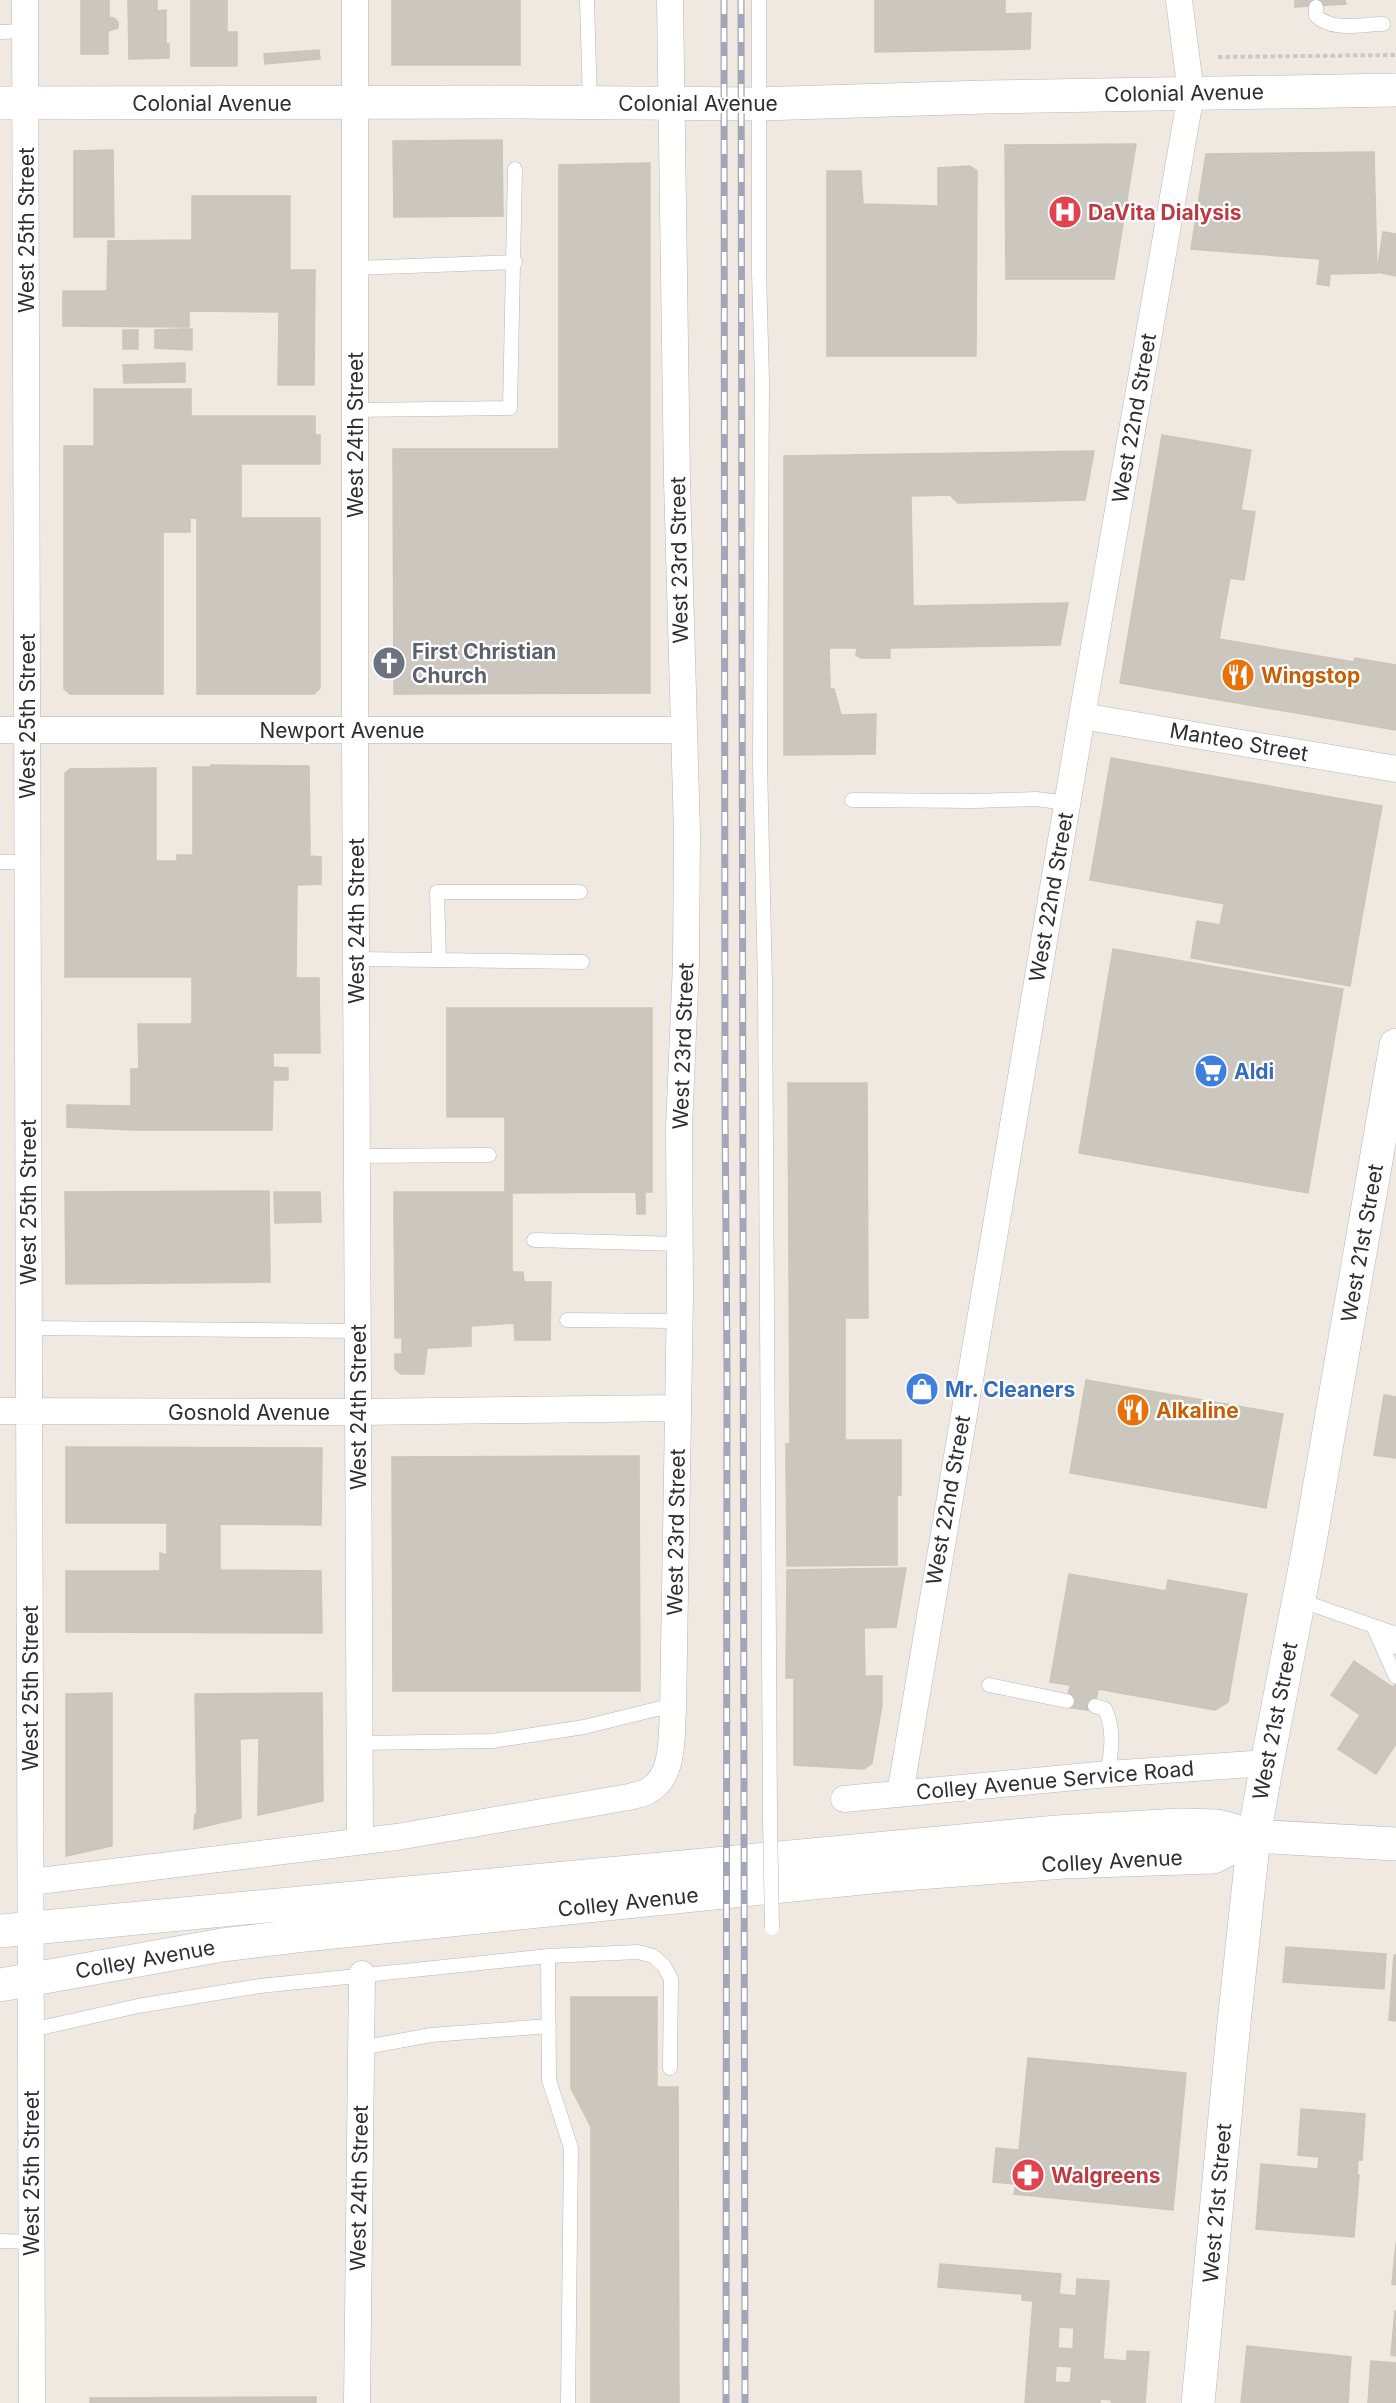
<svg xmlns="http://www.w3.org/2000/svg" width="1396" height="2403" font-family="Inter,sans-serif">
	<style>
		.building { fill: #cbc7bf; stroke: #cbc5ba; stroke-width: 1.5; fill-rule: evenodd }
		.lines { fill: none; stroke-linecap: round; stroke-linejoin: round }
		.lane-casing { stroke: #b4b7c1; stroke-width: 15 }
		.street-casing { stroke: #b4b7c1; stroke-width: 27 }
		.secondary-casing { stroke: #b4b7c1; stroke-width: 34 }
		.path { stroke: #c9c9c9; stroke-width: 4; stroke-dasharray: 4.5 3; stroke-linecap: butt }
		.lane { stroke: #fff; stroke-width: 14 }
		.street { stroke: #fff; stroke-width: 26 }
		.secondary { stroke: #fff; stroke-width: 33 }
		.rail-casing { stroke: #a3a6b8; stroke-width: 7 }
		.rail { stroke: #fff; stroke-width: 4.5; stroke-dasharray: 14; stroke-linecap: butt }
		.lane-bridge-casing { stroke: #b4b7c1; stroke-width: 15; stroke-linecap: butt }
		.lane-bridge { stroke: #fff; stroke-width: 14 }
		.labels { text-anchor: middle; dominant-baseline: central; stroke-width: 4.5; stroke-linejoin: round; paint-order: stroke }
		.street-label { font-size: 21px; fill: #2e2e2e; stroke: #fff }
		.health-label { font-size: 21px; font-weight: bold; fill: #be3a42; stroke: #fff; text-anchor: start }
		.worship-label { font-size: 21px; font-weight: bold; fill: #5b616d; stroke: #fff; text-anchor: start }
		.food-label { font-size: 21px; font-weight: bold; fill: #c56008; stroke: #fff; text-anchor: start }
		.shop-label { font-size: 21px; font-weight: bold; fill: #366cbe; stroke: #fff; text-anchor: start }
	</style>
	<rect width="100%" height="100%" fill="#efe9e1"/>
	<path class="building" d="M81,0h28v17l5,1 4,4v6l-10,3v23h-27z
		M128,0h29v11l9,-1v34h3v14l-40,1z
		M191,0h36v32h10v34h-46z
		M392,0h128v65h-128z
		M875,0h130v14l26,-1 -1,36 -155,3z
		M1295,0h50l1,4 -51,3z
		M319,50l1,9 -55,5 -1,-10z
		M502,140l1,76 -109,1 -1,-76z
		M1136,144l-22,135h-108l-1,-134z
		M113,150l1,87h-40v-86z
		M1374,152l3,121 -47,1 -1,12 -12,-2 3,-25 -129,-10 15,-95z
		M650,163v530l-256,1 -1,-245h166v-284z
		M970,166l7,5 -1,185h-149v-185h34l2,33 75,2v-38z
		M192,196h98v74h25l-1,115h-36l1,-73 -90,-1v16l-126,-1v-35h44l1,-50 84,-1z
		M1383,232l13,2v42l-19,-4z
		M182,329h10v21l-37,-2v-18z
		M123,330h15v19h-15z
		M185,363v19l-61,1 -1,-18z
		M94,389h97v27h124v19h5v29h-79v54h79v170l-6,6h-117v-176h-7v14h-27v162h-93l-6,-5v-243h30z
		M1162,435l89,15 -10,60 14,2 -11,68 -14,-2 -11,61 135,23 1,-4 41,7v65l-276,-47z
		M1094,451l-9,49 -127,3 -8,-8 -39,1 2,110 155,-3 -8,42 -170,3v10h-30v-2h-4l1,-8h-28l1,41h4l7,26 35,-1 -1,40 -91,1v-299z
		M1111,758l271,48 -11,60 -270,-49z
		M211,765l98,1 1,90 11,1v27l-24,1 -1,93h23l1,75h-47v14l15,1v12h-15l-1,50h-137l-68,-3v-22l64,1v-37h8l-1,-45h54v-47h-127v-204l5,-4 86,-1v93h21v-6h16v-88h18z
		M1101,817l270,49 -11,62 -270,-48z
		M1224,904l136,24 -10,58 -159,-28 6,-37 23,4z
		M1113,949l230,40 -35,204 -229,-40z
		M447,1008h205v184h-7v22h-8l-1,-22 -124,1v79h11l1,10h27l-1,58h-35l-1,-17 -43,3v20l-44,2 -3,26h-23l-6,-5v-15h7v-16h-7l-1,-146h111v-75h-58z
		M788,1083h79l1,235h-23v122h56v55h-4v70l-110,1 -1,-122h4z
		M269,1191l1,91 -204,2 -1,-92z
		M274,1192h46l1,30 -46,1z
		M1086,1380l197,34 -17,94 -196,-35z
		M1384,1395l12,2v61l-22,-3z
		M66,1447l256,1 -1,77 -101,-1v46l101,1 1,62 -256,-1v-61h94v-18l7,2v-32h-101z
		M639,1456l1,235h-247l-1,-234z
		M906,1568l-10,59 -32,1 1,48h17v29l-10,58 -8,6 -70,-4v-87h-8l1,-108z
		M1069,1574l97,17 2,-11 79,14 -19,108 -13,8 -117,-21 -4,22 -28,-4 4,-22 -20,-3z
		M1354,1661l40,27 2,-11v67l-20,30 -38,-25 22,-34 -29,-20z
		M112,1693v153l-46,10v-162z
		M322,1693l1,108 -65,14 1,-77 -19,1 1,79 -47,11 1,-15h2l-2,-120z
		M1286,1947l100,7 -2,35 -101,-7z
		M1394,1955h2v66l-7,-1z
		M571,1997h86v90h21l1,316h-88v-276l-20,-39z
		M1028,2058l158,15 -13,137 -159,-16 2,-10 -23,-2 3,-34 23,2z
		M1301,2109l64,5 -3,46h-4l-1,15h2l-5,62 -98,-8 5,-65 57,5 1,-12 -21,-2z
		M1396,2243v42l-4,-1z
		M940,2264l121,10 -2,20 17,2 1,-17 32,2 -6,78 24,2v-10l22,1 -4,51h-34l1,-3 -12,-1v4h-75l8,-102 -11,-1v-6l-84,-7zM1059,2327l15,1 -1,21 -15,-1zM1056,2366l16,1 -2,16 -15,-1z
		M1395,2311h1v45l-5,-1z
		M1247,2346l104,11 -3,46h-107z
		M1371,2361l25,2v40h-28z
		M316,2397v6h-226v-5z"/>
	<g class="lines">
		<defs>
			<path id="lane" d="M587,0l3,103
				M759,0v272l3,109 -2,382 5,221 5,834
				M1316,7v9c17,16 46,8 67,8
				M0,32l25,-1
				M356,268l159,-6
				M355,410l155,-2 5,-239
				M852,800l123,1 61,-2 31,4
				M0,862h27
				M357,959l225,3
				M439,960l-2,-68h143
				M357,1156l132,-1
				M534,1240l146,4
				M567,1320l112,1
				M28,1328l329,3
				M1299,1600l97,34
				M1374,1628l22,49
				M1377,1630l19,17
				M989,1685l78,16
				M1095,1706l10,3c10,22 6,42 3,65
				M359,1743l133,-2 92,-14 89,-22
				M548,1956l1,124 22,68 -3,255
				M31,2030l107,-24 122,-20 288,-30 90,-4 15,4 11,10 7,13 -1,89
				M360,2048l71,-13 118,-9
				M0,2241l32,1"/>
			<path id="street" d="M25,0l7,2403
				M355,0v730l5,1111
				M1082,716l314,53
				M0,730h683
				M0,1411l358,1 320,-4
				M900,1794l182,-1078 109,-622 -12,-94
				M844,1799l264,-25 159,-11
				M31,1882l366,-45 232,-40c6,-2 14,-3 19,-6 27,-15 23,-54 25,-80l7,-416 -1,-167 7,-165 1,-130 -10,-352 -7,-481
				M357,2403l5,-429"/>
			<path id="secondary" d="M0,103l515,-1 243,2 228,-7 410,-7
				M0,1931l1057,-99 123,-7 37,1 37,10 142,8
				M0,1985l222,-40 82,-10 587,-60 173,-13 149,-5 41,-21
				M1198,2403l35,-371 21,-196 13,-73 42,-216 87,-502"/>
		</defs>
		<use href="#lane" class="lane-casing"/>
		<use href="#street" class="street-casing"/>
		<use href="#secondary" class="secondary-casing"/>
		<path class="path" d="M1218,57l178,-2"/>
		<use href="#lane" class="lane"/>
		<use href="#street" class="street"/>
		<use href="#secondary" class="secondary"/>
		<defs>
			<path id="rail" d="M724,0l1,1109 2,260 -1,1034
				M741,0l4,2403"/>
		</defs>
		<use href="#rail" class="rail-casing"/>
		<use href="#rail" class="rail"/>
		<defs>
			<path id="lane-bridge" d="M770,1818l2,110"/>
		</defs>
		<use href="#lane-bridge" class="lane-bridge-casing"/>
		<use href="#lane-bridge" class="lane-bridge"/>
	</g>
	<defs>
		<symbol id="hospital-disc" viewBox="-11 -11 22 22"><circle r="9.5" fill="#e0444e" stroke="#fff"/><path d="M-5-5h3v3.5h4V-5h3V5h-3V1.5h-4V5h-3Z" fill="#fff"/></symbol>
		<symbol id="church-disc" viewBox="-11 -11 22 22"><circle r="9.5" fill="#6b7280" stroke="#fff"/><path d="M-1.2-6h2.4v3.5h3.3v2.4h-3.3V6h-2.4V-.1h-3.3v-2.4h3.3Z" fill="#fff"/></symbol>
		<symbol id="restaurant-disc" viewBox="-11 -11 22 22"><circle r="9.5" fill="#e8710a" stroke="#fff"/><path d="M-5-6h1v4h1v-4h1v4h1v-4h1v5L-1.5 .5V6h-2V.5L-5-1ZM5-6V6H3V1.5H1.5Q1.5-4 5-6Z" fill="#fff"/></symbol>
		<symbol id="supermarket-disc" viewBox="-11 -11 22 22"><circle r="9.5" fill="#3f7fe0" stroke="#fff"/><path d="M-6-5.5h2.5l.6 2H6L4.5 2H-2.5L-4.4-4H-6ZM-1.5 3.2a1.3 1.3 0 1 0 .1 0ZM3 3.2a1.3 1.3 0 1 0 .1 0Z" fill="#fff"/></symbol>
		<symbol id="shop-disc" viewBox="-11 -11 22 22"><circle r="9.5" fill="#3f7fe0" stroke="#fff"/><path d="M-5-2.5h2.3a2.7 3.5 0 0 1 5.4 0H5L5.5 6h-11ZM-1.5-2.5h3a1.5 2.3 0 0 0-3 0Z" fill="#fff"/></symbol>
		<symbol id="pharmacy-disc" viewBox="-11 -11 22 22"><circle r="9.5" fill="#e0444e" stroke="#fff"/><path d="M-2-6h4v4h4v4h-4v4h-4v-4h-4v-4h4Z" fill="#fff"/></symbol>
	</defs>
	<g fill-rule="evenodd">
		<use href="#hospital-disc" x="1046" y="193" width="38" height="38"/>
		<use href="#church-disc" x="370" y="644" width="38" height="38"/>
		<use href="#restaurant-disc" x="1219" y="656" width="38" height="38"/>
		<use href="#supermarket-disc" x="1192" y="1052" width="38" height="38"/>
		<use href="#shop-disc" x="903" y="1370" width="38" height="38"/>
		<use href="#restaurant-disc" x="1114" y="1391" width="38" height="38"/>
		<use href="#pharmacy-disc" x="1009" y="2156" width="38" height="38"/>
	</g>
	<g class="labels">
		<g class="street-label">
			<text transform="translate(1184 93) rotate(-1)">Colonial Avenue</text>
			<text x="212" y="103">Colonial Avenue</text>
			<text x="698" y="103">Colonial Avenue</text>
			<text transform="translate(26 230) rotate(-90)">West 25th Street</text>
			<text transform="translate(1134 418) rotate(-80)">West 22nd Street</text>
			<text transform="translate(355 435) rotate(-90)">West 24th Street</text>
			<text transform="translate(679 560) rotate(-91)">West 23rd Street</text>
			<text transform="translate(27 716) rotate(-90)">West 25th Street</text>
			<text x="342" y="730">Newport Avenue</text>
			<text transform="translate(1239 742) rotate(10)">Manteo Street</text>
			<text transform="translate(1051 897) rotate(-80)">West 22nd Street</text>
			<text transform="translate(356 921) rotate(-90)">West 24th Street</text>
			<text transform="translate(683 1046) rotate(-88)">West 23rd Street</text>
			<text transform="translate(28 1202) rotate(-90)">West 25th Street</text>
			<text transform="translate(1362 1243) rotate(-80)">West 21st Street</text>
			<text transform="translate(358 1407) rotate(-90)">West 24th Street</text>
			<text x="249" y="1412">Gosnold Avenue</text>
			<text transform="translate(948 1500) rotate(-80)">West 22nd Street</text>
			<text transform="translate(676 1532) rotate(-89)">West 23rd Street</text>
			<text transform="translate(30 1688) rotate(-90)">West 25th Street</text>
			<text transform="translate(1275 1721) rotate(-79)">West 21st Street</text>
			<text transform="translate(1055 1780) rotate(-5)">Colley Avenue Service Road</text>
			<text transform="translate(1112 1861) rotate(-3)">Colley Avenue</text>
			<text transform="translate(628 1902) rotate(-6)">Colley Avenue</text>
			<text transform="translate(145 1959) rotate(-10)">Colley Avenue</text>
			<text transform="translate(31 2173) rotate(-90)">West 25th Street</text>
			<text transform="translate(359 2188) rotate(-89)">West 24th Street</text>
			<text transform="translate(1217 2203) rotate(-85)">West 21st Street</text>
		</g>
		<g class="health-label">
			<text x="1088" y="212">DaVita Dialysis</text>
			<text x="1051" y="2175">Walgreens</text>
		</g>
		<g class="worship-label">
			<text x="412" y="651">First Christian<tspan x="412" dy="24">Church</tspan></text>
		</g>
		<g class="food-label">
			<text x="1261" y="675">Wingstop</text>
			<text x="1156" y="1410">Alkaline</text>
		</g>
		<g class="shop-label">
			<text x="1234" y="1071">Aldi</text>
			<text x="945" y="1389">Mr. Cleaners</text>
		</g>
	</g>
</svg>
